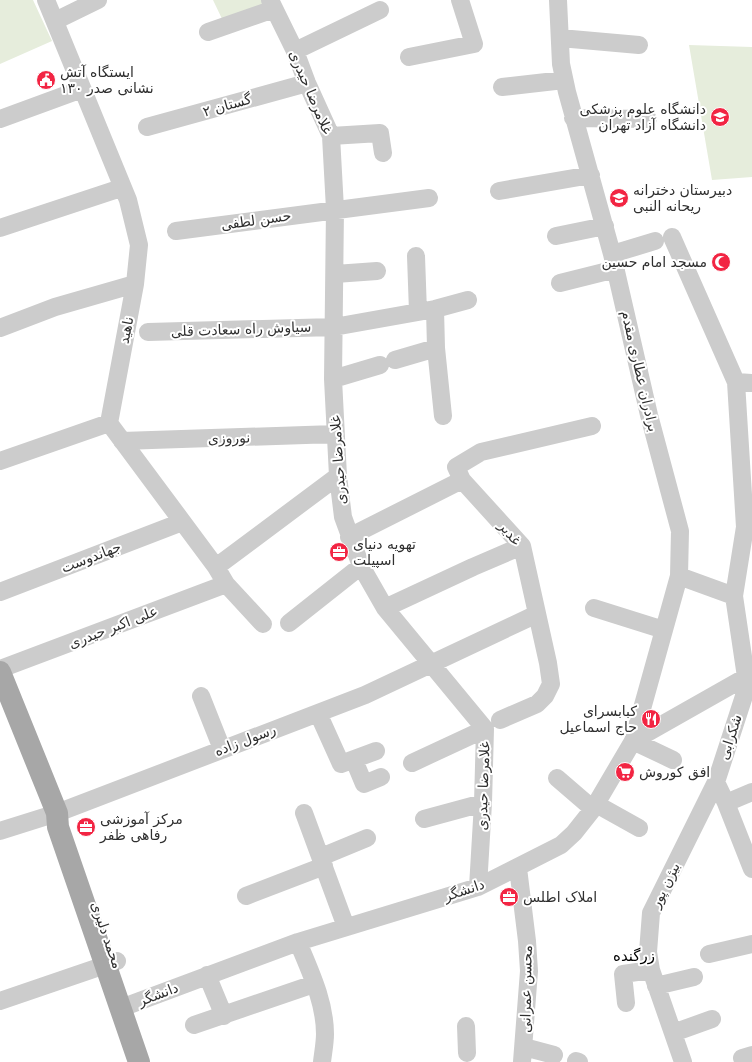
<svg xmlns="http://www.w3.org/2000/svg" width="752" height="1062" font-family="'DejaVu Sans','Noto Sans Arabic',sans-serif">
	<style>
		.green { fill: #e6eddc }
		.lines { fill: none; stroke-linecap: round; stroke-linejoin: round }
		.minor { stroke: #ccc; stroke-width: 18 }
		.major { stroke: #a7a7a7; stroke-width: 22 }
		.labels { text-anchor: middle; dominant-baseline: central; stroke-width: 4; stroke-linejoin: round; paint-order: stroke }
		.poi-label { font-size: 14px; fill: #2f2f2f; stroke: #fff; text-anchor: start }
		.street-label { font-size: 14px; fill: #2f2f2f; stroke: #fff }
		.neighbourhood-label { font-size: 15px; fill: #000; stroke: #fff }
	</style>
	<rect width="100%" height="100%" fill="#fff"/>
	<path class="green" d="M0,0h33l19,41 -52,23z
		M213,0h49l2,6 -40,17z
		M689,45l63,2v130l-40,3z"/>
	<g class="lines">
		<path class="minor" d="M46,0l82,200 11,45 -4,39 -26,139 107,144 10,17 37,40
			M270,0l25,51 12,32 24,53 4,73 -2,170 5,97 5,41 18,49 24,42 100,121 -2,74 -5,84
			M558,0l3,64 6,28 45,162 37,161 31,116 -1,45 -46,165
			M55,21l43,-21
			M208,32l66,-23
			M560,38l79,7
			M295,51l85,-41
			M409,57l65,-13 -14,-44
			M502,87l62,-7
			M573,118l75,1
			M0,119l82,-30
			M147,127l160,-44
			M331,136l49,-3 3,20
			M499,191l92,-16
			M0,228l121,-40
			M176,231l253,-33
			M556,236l49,-10
			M672,237l64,145 9,145 -11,69 12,81 -1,16 -29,89 -65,131 -3,39 3,18 32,92
			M612,254l43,-13
			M416,256l2,56
			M335,274l42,-3
			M560,283l56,-14
			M435,309l1,39 7,68
			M0,328l55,-21 80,-23
			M148,332l186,-5 101,-18 33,-9
			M395,360l41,-12
			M333,379l47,-14
			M736,382l16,1
			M122,441l213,-7
			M0,461l109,-38
			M349,537l113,-57
			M216,567l122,-91
			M679,576l55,20
			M0,592l182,-70
			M385,608l88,-41 49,-21
			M594,608l70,22
			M289,623l72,-57
			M0,669l226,-85
			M201,696l21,53
			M318,713l23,51 35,-13
			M500,720l37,-16 8,-8 6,-12 -3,-21 -26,-117 -60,-66 -6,-13 25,-15 111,-26
			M633,741l40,19
			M354,760l10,24 17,-7
			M412,763l73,-34
			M557,778l36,31
			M716,782l10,21 26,66
			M726,803l26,-11
			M596,804l43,24
			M304,813l42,114
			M424,819l59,-16
			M0,831l57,-18 308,-118 172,-81
			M321,857l46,-19
			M518,868l9,73 2,30 -7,91
			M246,896l78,-30
			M298,942c12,29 27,60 27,92 0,9 -2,19 -3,28
			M709,954l43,-10
			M207,975l17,41
			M656,986l38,-9
			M0,1001l117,-40
			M626,1003l-3,-29 28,-4
			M121,1008l177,-66 180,-55 83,-42 13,-12 19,-24 40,-68 113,-64 6,-7
			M194,1025l120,-41
			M466,1026l1,27
			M673,1033l39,-14
			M524,1047l30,8
			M742,1058l10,-3
			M576,1061l3,1"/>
		<path class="major" d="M0,672l57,141 1,14 81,235"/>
	</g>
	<defs>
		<symbol id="civic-disc" viewBox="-11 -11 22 22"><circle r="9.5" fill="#f22543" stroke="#fff"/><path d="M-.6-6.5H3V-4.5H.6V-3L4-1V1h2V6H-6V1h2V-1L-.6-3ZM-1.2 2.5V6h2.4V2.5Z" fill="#fff"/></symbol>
		<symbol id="university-disc" viewBox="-11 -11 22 22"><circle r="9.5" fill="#f22543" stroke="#fff"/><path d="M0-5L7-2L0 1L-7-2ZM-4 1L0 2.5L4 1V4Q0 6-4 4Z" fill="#fff"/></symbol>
		<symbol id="school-disc" viewBox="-11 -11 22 22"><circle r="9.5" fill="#f22543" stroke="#fff"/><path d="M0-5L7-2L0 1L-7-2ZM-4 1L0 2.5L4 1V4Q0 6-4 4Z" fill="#fff"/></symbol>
		<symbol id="mosque-disc" viewBox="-11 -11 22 22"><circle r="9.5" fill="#f22543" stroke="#fff"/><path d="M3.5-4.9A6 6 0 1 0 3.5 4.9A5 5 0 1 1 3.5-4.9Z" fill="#fff"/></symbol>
		<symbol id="office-disc" viewBox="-11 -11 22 22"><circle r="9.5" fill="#f22543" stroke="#fff"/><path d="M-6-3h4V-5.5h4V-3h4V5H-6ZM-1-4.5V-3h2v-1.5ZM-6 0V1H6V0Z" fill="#fff"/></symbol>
		<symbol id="restaurant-disc" viewBox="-11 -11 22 22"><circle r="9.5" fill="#f22543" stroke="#fff"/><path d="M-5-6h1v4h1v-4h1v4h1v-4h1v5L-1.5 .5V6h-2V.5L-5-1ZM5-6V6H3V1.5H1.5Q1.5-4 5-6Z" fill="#fff"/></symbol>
		<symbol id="supermarket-disc" viewBox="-11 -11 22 22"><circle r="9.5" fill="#f22543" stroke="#fff"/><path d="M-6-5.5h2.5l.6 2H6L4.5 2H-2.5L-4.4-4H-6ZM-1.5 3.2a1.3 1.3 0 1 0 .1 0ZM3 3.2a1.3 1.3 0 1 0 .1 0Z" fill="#fff"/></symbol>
	</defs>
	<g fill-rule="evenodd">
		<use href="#civic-disc" x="35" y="69" width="22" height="22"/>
		<use href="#university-disc" x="709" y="106" width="22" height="22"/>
		<use href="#school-disc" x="608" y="187" width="22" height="22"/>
		<use href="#mosque-disc" x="710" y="251" width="22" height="22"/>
		<use href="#office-disc" x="328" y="541" width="22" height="22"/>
		<use href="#restaurant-disc" x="640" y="708" width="22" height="22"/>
		<use href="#supermarket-disc" x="614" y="761" width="22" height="22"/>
		<use href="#office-disc" x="75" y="816" width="22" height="22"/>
		<use href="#office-disc" x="498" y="886" width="22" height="22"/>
	</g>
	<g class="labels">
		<g class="poi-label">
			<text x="60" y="72">ایستگاه آتش<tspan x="60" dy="16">نشانی صدر ۱۳۰</tspan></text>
			<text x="706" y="109" text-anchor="end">دانشگاه علوم پزشکی<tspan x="706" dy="16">دانشگاه آزاد تهران</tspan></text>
			<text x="633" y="190">دبیرستان دخترانه<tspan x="633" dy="16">ریحانه النبی</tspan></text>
			<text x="707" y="262" text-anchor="end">مسجد امام حسین</text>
			<text x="353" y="544">تهویه دنیای<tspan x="353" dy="16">اسپیلت</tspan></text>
			<text x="637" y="711" text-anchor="end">کبابسرای<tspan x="637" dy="16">حاج اسماعیل</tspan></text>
			<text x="639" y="772">افق کوروش</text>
			<text x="100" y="819">مرکز آموزشی<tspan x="100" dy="16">رفاهی ظفر</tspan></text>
			<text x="523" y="897">املاک اطلس</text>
		</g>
		<g class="street-label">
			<text transform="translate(311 92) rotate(67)">غلامرضا حیدری</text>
			<text transform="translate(227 105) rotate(-16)">گستان ۲</text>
			<text transform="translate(256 220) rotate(-8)">حسن لطفی</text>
			<text transform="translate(241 329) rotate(-2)">سیاوش راه سعادت قلی</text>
			<text transform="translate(126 330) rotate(-79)">ناهید</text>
			<text transform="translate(640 371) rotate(77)">برادران عطاری مقدم</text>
			<text transform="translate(229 438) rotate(-2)">نوروزی</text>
			<text transform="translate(338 460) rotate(-94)">غلامرضا حیدری</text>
			<text transform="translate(510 533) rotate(50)">غدیر</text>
			<text transform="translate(91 557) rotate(-21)">جهاندوست</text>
			<text transform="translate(113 627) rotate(-21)">علی اکبر حیدری</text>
			<text transform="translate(730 737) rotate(-72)">شکرابی</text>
			<text transform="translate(245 740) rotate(-21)">رسول زاده</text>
			<text transform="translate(483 786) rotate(-88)">غلامرضا حیدری</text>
			<text transform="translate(665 885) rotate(-64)">بیژن پور</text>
			<text transform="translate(464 890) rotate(-19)">دانشگر</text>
			<text transform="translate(107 935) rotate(71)">محمد دلیری</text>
			<text transform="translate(526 989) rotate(-89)">محسن عمرانی</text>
			<text transform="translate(158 994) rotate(-21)">دانشگر</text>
		</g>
		<g class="neighbourhood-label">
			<text x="634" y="956">زرگنده</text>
		</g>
	</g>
</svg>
